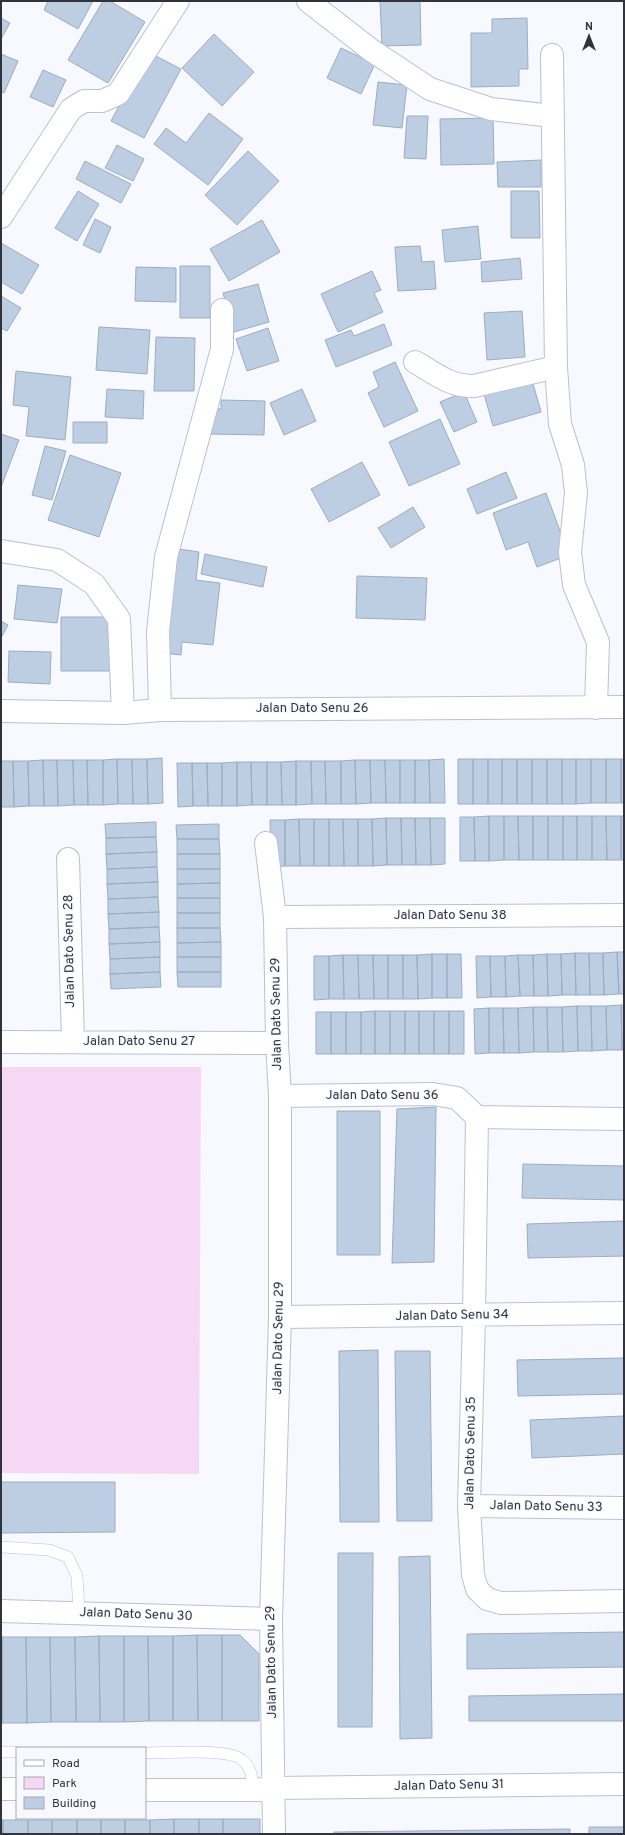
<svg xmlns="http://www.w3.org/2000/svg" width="625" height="1835" font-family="Overpass,sans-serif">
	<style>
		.green { fill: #f6d8f4 }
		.building { fill: #bdcee3; stroke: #9cadc1 }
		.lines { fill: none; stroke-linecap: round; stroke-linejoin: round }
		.lane-casing { stroke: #bbbfd8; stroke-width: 12 }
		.street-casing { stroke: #bbbfd8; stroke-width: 24 }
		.lane { stroke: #fff; stroke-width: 11 }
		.street { stroke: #fff; stroke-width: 22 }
		.labels { text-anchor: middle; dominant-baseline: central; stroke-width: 3; stroke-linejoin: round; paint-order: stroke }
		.street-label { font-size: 13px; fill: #31323c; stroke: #f8f9fe }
	</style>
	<rect width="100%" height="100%" fill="#f8f9fe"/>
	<path class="green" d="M1,1067h200l-2,407 -198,-1z"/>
	<path class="building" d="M48,1h45l-15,28 -34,-19z
		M103,1h7l35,21 -37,61 -40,-23z
		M380,1h40l1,44 -39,1z
		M1,18l9,5 -9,16z
		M527,18l1,51h-9v17l-48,1v-54h21v-14z
		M214,34l40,38 -32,34 -40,-38z
		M341,48l34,16 -14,30 -34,-16z
		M148,52l33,17 -37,69 -33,-17z
		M1,54l17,7 -14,32 -3,-1z
		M43,70l23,10 -13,27 -23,-10z
		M378,82l29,3 -5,43 -29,-3z
		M209,113l34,26 -35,46 -54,-41 12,-16 20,15z
		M407,116h21l-2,43 -22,-1z
		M493,118l1,46 -53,1 -1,-46z
		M117,145l27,14 -11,22 -28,-13z
		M248,151l31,30 -42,44 -32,-30z
		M541,160v27h-43l-1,-25z
		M85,161l46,23 -10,19 -45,-24z
		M78,191l21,13 -22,37 -22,-13z
		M511,191h28l1,47h-29z
		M95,219l16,8 -11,26 -17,-8z
		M262,220l18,32 -51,29 -19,-32z
		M478,226l3,33 -36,3 -3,-32z
		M1,243l38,22 -17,29 -21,-12z
		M420,246l2,16 12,-1 2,28 -38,2 -3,-44z
		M520,258l2,21 -40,3 -1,-20z
		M180,266h30v52h-30z
		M136,267l40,1v34l-41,-1z
		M372,271l9,19 -7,3 9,19 -45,20 -17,-38z
		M258,284l11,38 -35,10 -11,-39z
		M1,296l20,12 -14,23 -6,-3z
		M522,311l3,46 -38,3 -3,-47z
		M384,324l8,21 -56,22 -11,-27 26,-10 3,6z
		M99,327l51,3 -3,44 -51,-4z
		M268,328l11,33 -32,10 -11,-32z
		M156,337l39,1 -1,53h-40z
		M395,362l23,49 -34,16 -16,-34 11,-6 -6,-15z
		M16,371l55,6 -6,63 -39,-4 3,-29 -16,-2z
		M532,380l9,32 -48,14 -9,-32z
		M107,389l37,2 -1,28 -38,-2z
		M302,389l14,32 -32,14 -14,-32z
		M464,392l13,30 -23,10 -14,-30z
		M221,400l44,1 -1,34 -53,-1 1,-25h9z
		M440,419l20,45 -51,22 -20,-44z
		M73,422h34v21h-34z
		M1,434l18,6 -18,47z
		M45,446l21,5 -14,49 -20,-5z
		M70,455l51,18 -22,64 -51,-17z
		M362,462l18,33 -51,27 -18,-33z
		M506,472l11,26 -40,16 -10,-25z
		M546,493l23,62 -32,12 -9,-25 -22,8 -13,-37z
		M413,507l12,20 -34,21 -13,-20z
		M173,548l26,4 -3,28 24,3 -7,62 -31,-3 -1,13 -20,-2z
		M205,554l62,13 -4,20 -62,-13z
		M357,576l70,2 -2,42 -69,-2z
		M18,585l44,4 -5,34 -43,-4z
		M61,617h50v54h-50z
		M1,621l7,4 -7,13z
		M9,651l42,1 -1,32 -42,-2z
		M162,758l1,45 -15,1 -1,-45z
		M117,759h15l1,45h-15z
		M117,759l1,45 -15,1v-45z
		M132,759h15l1,45h-15z
		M444,759l1,44h-15l-1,-43z
		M458,759h15v45h-15z
		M473,759h15v45h-15z
		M488,759h14v45h-14z
		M502,759h15v45h-15z
		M517,759h15v45h-15z
		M532,759h15v45h-15z
		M547,759h15v45h-15z
		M562,759h14v45h-14z
		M576,759h15v44l-15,1z
		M591,759h15v44h-15z
		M606,759h15v44h-15z
		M621,759h3v44h-3z
		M43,760h14l1,46h-14z
		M43,760l1,46h-15l-1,-45z
		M57,760h16l1,45 -16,1z
		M73,760h14l1,45h-14z
		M87,760h16v45h-15z
		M355,760h15l1,43 -15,1z
		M355,760l1,44h-15v-43z
		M370,760h15l1,43h-15z
		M385,760h15v43h-14z
		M400,760h15v43h-15z
		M415,760h14l1,43h-15z
		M1,761h12l1,46h-13z
		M13,761h15l1,45 -15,1z
		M296,761h15l1,43 -16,1z
		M296,761v44h-14l-1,-43z
		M311,761h14l1,43h-14z
		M325,761h16v43h-15z
		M237,762h14l1,43 -15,1z
		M237,762v44h-15v-43z
		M251,762h16v43h-15z
		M267,762h14l1,43h-15z
		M177,763h15l1,43 -15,1z
		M192,763h15l1,43h-15z
		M207,763h15v43h-14z
		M489,816h15v44l-15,1z
		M489,816v45h-14l-1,-44z
		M504,816h14l1,44h-15z
		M518,816h15v44h-14z
		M533,816h15v44h-15z
		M548,816h15v44h-15z
		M563,816h14v44h-14z
		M577,816h15v44h-15z
		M592,816h14l1,44h-15z
		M606,816h15v44h-14z
		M621,816h3v44h-3z
		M460,817h14l1,44h-15z
		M386,818l1,47 -14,1 -1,-47z
		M386,818h15l1,47h-15z
		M401,818h14l1,47h-14z
		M415,818h15l1,47h-15z
		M430,818h15v46l-14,1z
		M299,819l1,47h-15v-46z
		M299,819h15v47h-14z
		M314,819h15v47h-15z
		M329,819h14l1,47h-15z
		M343,819h15v47h-14z
		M358,819h14l1,47h-15z
		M270,820h15v46l-14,1z
		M156,822v15l-50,1 -1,-14z
		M219,824v15h-42l-1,-14z
		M156,837l1,15 -51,2v-16z
		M177,839h42l1,15h-43z
		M157,852v15l-50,2 -1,-15z
		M177,854h43v15h-43z
		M157,867l1,15 -51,2v-15z
		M177,869h43v14l-43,1z
		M158,882v15l-50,2 -1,-15z
		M220,883v15h-43v-14z
		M158,897l1,15 -51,2v-15z
		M177,898h43v15h-43z
		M159,912v15l-50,2 -1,-15z
		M177,913h43v15h-43z
		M159,927l1,15 -51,2v-15z
		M177,928h43l1,14 -44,1z
		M160,942v15l-50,2 -1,-15z
		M221,942v15h-44v-14z
		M617,952h7v42h-5z
		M617,952l2,42 -15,1 -1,-42z
		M575,953h14l1,42h-14z
		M575,953l1,42h-14l-1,-41z
		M589,953h14l1,42h-14z
		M432,954h15v44h-15z
		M432,954v44l-14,1 -1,-44z
		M447,954h14l1,44h-15z
		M547,954h14l1,41 -14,1z
		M547,954l1,42h-14l-1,-41z
		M343,955h15l1,44h-15z
		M343,955l1,44h-15v-43z
		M358,955h15l1,44h-15z
		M373,955h15v44h-14z
		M388,955h15v44h-15z
		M403,955h14l1,44h-15z
		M518,955h15l1,41h-14z
		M518,955l2,41 -14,1 -1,-41z
		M314,956h15v43l-15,1z
		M476,956h14l1,41 -14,1z
		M490,956h15l1,41h-15z
		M160,957v15l-50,2v-15z
		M177,957h44v15h-44z
		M160,972l1,15 -50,2 -1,-15z
		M177,972h44v15h-43z
		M621,1005h3v45h-2z
		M621,1005l1,45h-15l-1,-44z
		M577,1006h14l1,45h-14z
		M577,1006l1,45 -15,1 -1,-45z
		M591,1006h15l1,44 -15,1z
		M533,1007h14l1,45h-14z
		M533,1007l1,45 -15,1 -1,-45z
		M547,1007h15l1,45h-15z
		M489,1008v45l-14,1 -1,-45z
		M489,1008h14l1,45h-15z
		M503,1008h15l1,45h-15z
		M375,1011h15v43h-15z
		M375,1011v43h-14v-42z
		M390,1011h15v43h-15z
		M405,1011h14v43h-14z
		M419,1011h15v43h-15z
		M434,1011h15v43h-15z
		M449,1011h15v43h-15z
		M316,1012h15v42h-15z
		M331,1012h15v42h-15z
		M346,1012h15v42h-15z
		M436,1107l-2,155 -42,1 5,-154z
		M337,1111h43v144h-43z
		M523,1164l101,2v34l-102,-2z
		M624,1221v35l-96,2 -1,-34z
		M378,1350l1,172h-39l-1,-171z
		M395,1351h35l2,170h-35z
		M624,1358v36l-106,2 -1,-36z
		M624,1416v38l-92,4 -2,-38z
		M1,1482h114v50l-114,1z
		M338,1553h35l-1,174h-34z
		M430,1556l2,182 -32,1 -1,-182z
		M624,1632v35l-157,2v-35z
		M197,1635h25v86h-24z
		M197,1635l1,86h-25v-85z
		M222,1635h18l19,19v67h-37z
		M99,1636l1,86h-24l-1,-85z
		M99,1636h25v86h-24z
		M124,1636h24l1,85 -25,1z
		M148,1636h25v85h-24z
		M1,1637h1v86h-1z
		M2,1637h24l1,86h-25z
		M26,1637h24l1,85 -24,1z
		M50,1637h25l1,85h-25z
		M624,1694v27h-155v-25z
		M174,1819v15h-24v-14z
		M174,1819h25v15h-25z
		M199,1819h24v15h-24z
		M223,1819h37v15h-37z
		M1,1820h2v14h-2z
		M3,1820h25v14h-25z
		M28,1820h24v14h-24z
		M52,1820h25v14h-25z
		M77,1820h24v14h-24z
		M101,1820h24v14h-24z
		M125,1820h25v14h-25z
		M589,1827h35v7h-35z
		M570,1829v5h-236v-2z"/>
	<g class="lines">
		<defs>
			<path id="lane" d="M1,1547l48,3 19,7 9,19 2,37
				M1,1752h16
				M145,1753c20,0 82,-5 96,6 11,8 11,19 12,31"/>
			<path id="street" d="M308,1l63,49 59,39 61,20 61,7
				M552,55l4,312 4,57 13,41 3,28 -6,59 4,33 24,57 -2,66
				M1,217l70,-108 13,-8h18l16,-7 60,-93
				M415,362c20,11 35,25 59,24l82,-19
				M1,551l56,9 37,24 25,35 4,94
				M160,710l-2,-79 8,-74 56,-208v-39
				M1,711l122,2 37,-3 464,-3
				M266,843l9,74 2,126 3,53v221l-9,302 3,215
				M68,859l5,183
				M275,917l349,-2
				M1,1042l276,1
				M280,1096l153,-2 24,4 20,19 147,2
				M477,1117l-3,199 -5,190 4,69 4,14 10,10 14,4 123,-2
				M280,1317l344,-4
				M469,1506l155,2
				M1,1611l270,8
				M1,1789h16
				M145,1790h108l21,-2 350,-4"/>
		</defs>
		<use href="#lane" class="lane-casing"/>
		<use href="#street" class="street-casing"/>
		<use href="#lane" class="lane"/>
		<use href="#street" class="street"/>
	</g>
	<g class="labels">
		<g class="street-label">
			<text x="312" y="709">Jalan Dato Senu 26</text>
			<text x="450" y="916">Jalan Dato Senu 38</text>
			<text transform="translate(70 951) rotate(-91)">Jalan Dato Senu 28</text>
			<text transform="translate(277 1014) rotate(-91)">Jalan Dato Senu 29</text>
			<text x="139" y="1042">Jalan Dato Senu 27</text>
			<text x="382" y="1096">Jalan Dato Senu 36</text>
			<text transform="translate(452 1316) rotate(-1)">Jalan Dato Senu 34</text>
			<text transform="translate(279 1338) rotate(-89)">Jalan Dato Senu 29</text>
			<text transform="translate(471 1453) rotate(-89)">Jalan Dato Senu 35</text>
			<text transform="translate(546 1507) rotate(1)">Jalan Dato Senu 33</text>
			<text transform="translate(136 1615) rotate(2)">Jalan Dato Senu 30</text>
			<text transform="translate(272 1662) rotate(-91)">Jalan Dato Senu 29</text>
			<text transform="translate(449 1786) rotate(-1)">Jalan Dato Senu 31</text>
		</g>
	</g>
	<rect width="625" height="1835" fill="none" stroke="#31323c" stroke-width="4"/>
	<rect x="16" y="1747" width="130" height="72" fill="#f8f9fe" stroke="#a8a9b0"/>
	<rect x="24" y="1760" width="20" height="6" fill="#ffffff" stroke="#a8a9b0"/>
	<text x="52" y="1767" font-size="12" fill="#31323c">Road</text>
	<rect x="24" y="1777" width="20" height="12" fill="#f6d8f4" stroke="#a8a9b0"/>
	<text x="52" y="1787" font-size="12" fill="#31323c">Park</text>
	<rect x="24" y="1797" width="20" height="12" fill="#bdcee3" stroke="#a8a9b0"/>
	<text x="52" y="1807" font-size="12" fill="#31323c">Building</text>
	<g transform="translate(589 36)" stroke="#f8f9fe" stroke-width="3" paint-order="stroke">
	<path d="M0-3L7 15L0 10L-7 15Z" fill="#31323c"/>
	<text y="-6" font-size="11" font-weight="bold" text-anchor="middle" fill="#31323c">N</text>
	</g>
</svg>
